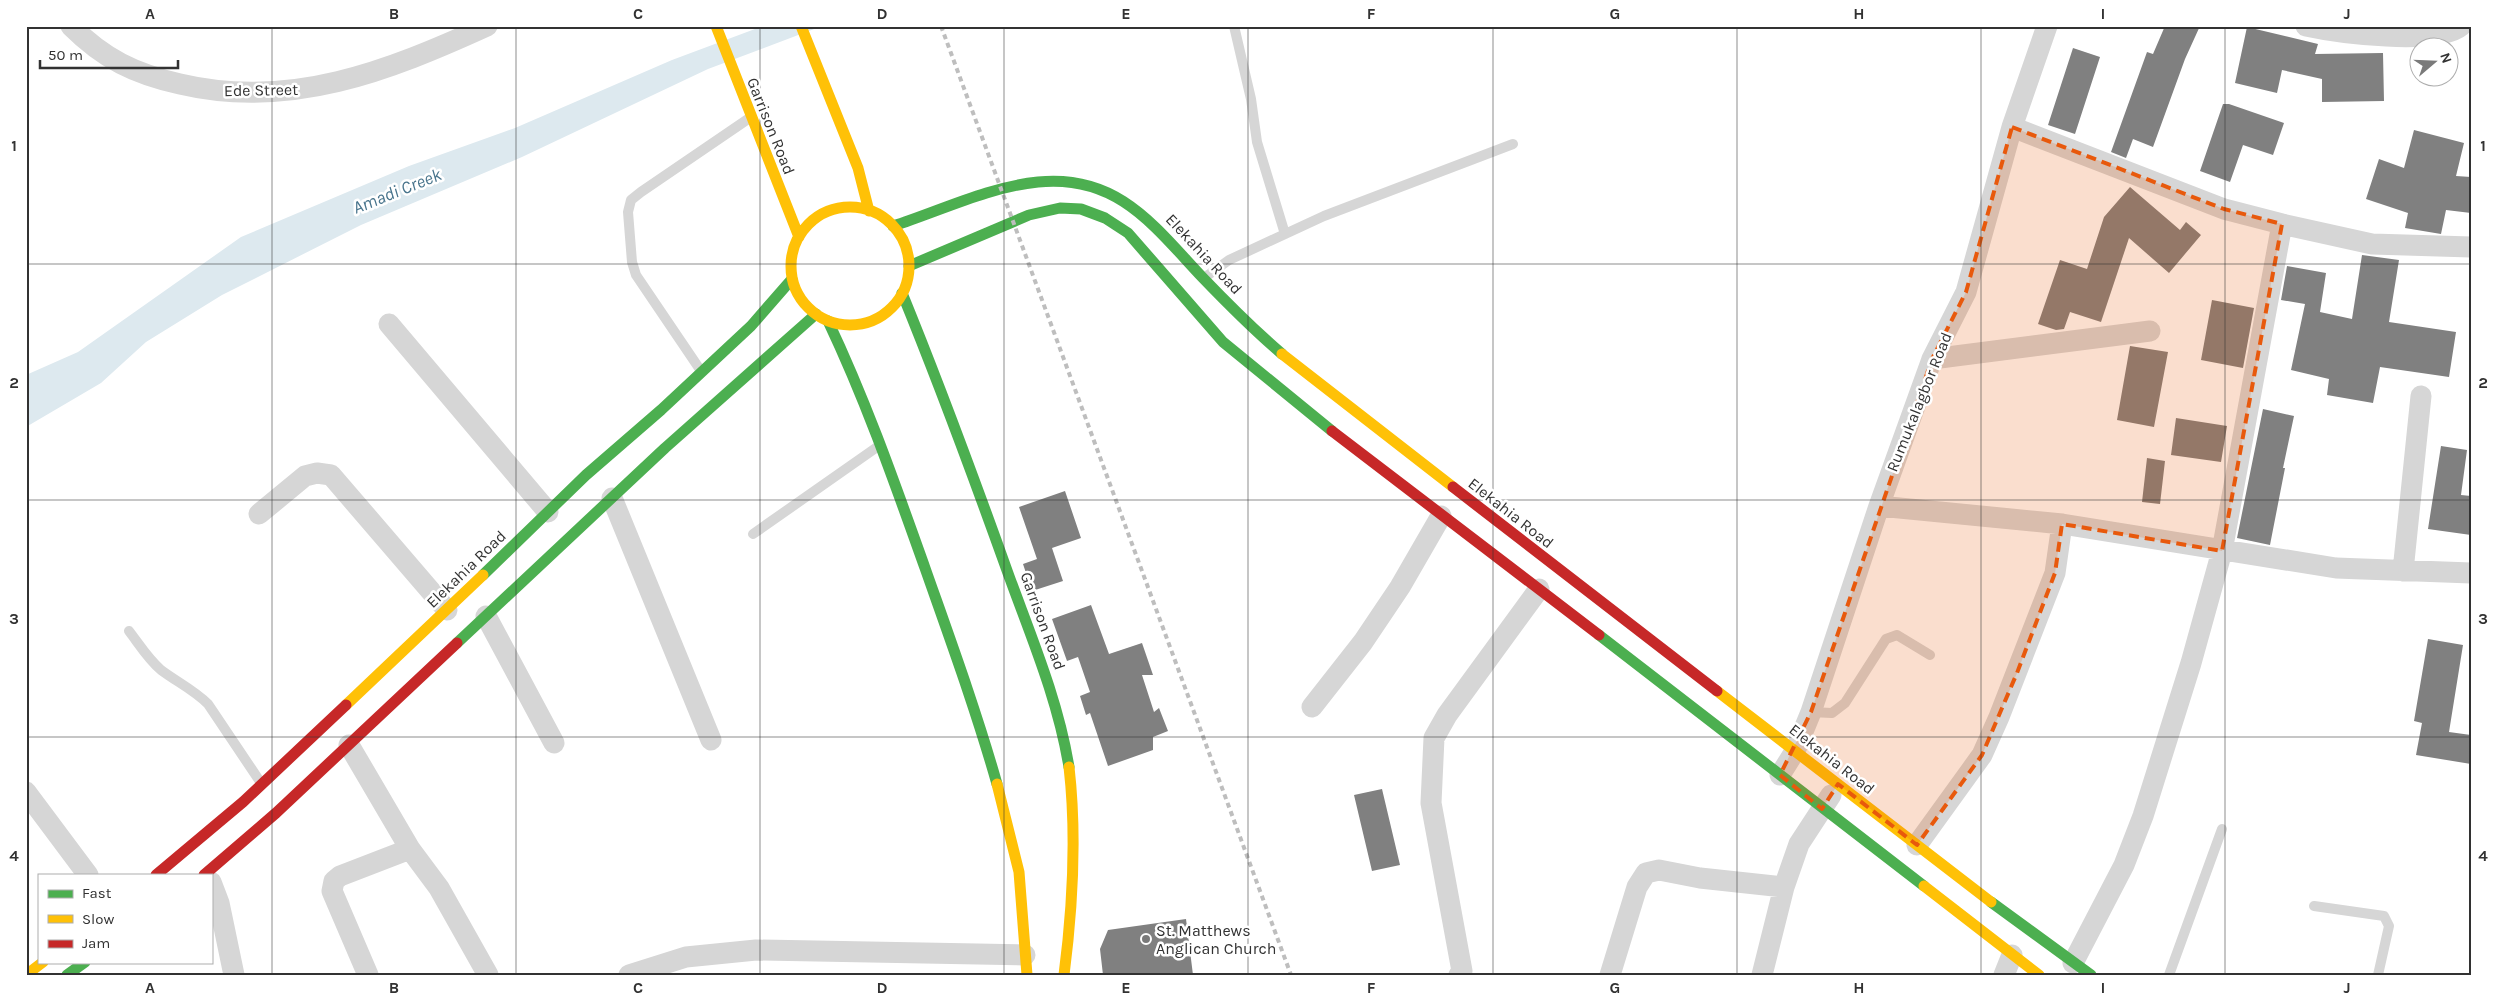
<svg xmlns="http://www.w3.org/2000/svg" width="2497" height="1001" font-family="Karla,sans-serif">
	<style>
		.water { fill: #dde9ef }
		.building { fill: #808080 }
		.lines { fill: none; stroke-linecap: round; stroke-linejoin: round }
		.lane { stroke: #d6d6d6; stroke-width: 10 }
		.street { stroke: #d6d6d6; stroke-width: 21 }
		.fast { stroke: #4caf50; stroke-width: 11 }
		.slow { stroke: #ffc107; stroke-width: 11 }
		.jam { stroke: #c62828; stroke-width: 11 }
		.rail { stroke: #bebebe; stroke-width: 4; stroke-dasharray: 5 4; stroke-linecap: butt }
		.marked { fill: #e8590c; fill-opacity: 0.2; stroke: #e8590c; stroke-width: 4; stroke-dasharray: 10 6; stroke-linejoin: round }
		.grid { fill: none; stroke: #323232; stroke-width: 1; stroke-opacity: 0.55 }
		.poi-dot { fill: #7a7a7a; stroke: #fff; stroke-width: 2 }
		.labels { text-anchor: middle; dominant-baseline: central; stroke-width: 5; stroke-linejoin: round; paint-order: stroke }
		.street-label { font-size: 16px; fill: #323232; stroke: #fff }
		.poi-label { font-size: 16px; fill: #323232; stroke: #fff; text-anchor: start }
		.water-label { font-size: 18px; font-style: italic; fill: #48748c; stroke: #fff }
		.neatline { fill: none; stroke: #323232; stroke-width: 2 }
		.grid-label { font-size: 16px; text-anchor: middle; font-weight: bold; fill: #323232 }
	</style>
	<rect width="100%" height="100%" fill="#fff"/>
	<path class="water" d="M763,26h59l-114,43 -186,88 -161,68 -139,70 -76,47 -45,41 -75,44v-52l52,-23 163,-115 168,-71 106,-38 157,-68z"/>
	<path class="building" d="M2165,26h35l-15,33 -32,88 -20,-8 -7,19 -15,-6 36,-100 6,2z
		M2247,27l71,17 -3,10 68,-1 1,48 -62,1v-23l-40,-9 -5,23 -42,-10z
		M2073,48l27,9 -25,77 -27,-9z
		M2223,104h6l55,19 -11,32 -30,-10 -13,37 -30,-11z
		M2414,130l50,13 -8,33 15,1v36l-25,-3 -5,24 -36,-6 3,-15 -42,-14 13,-40 25,9z
		M2130,187l50,43 6,-8 15,13 -32,38 -40,-35 -28,84 -31,-10 -6,17 -8,1 -18,-6 22,-64 27,9 17,-52z
		M2362,255l37,5 -10,62 67,10 -7,45 -69,-10 -7,36 -46,-8 2,-16 -38,-9 14,-66 -24,-4 6,-34 39,7 -6,39 32,7z
		M2212,300l42,8 -11,60 -42,-8z
		M2130,346l38,6 -14,75 -37,-7z
		M2263,409l31,7 -11,52h2l-15,77 -33,-7z
		M2176,418l51,8 -6,36 -50,-7z
		M2441,446l26,4 -6,45 10,1v39l-43,-6z
		M2147,458l18,3 -5,43 -18,-2z
		M1065,491l16,47 -29,10 11,33 -31,10 -9,-27 14,-5 -18,-52z
		M1091,605l18,49 33,-11 11,32h-11l12,37 5,-4 9,23 -15,6v13l-45,16 -18,-53 -4,2 -6,-19 10,-4 -12,-35 -11,4 -15,-42z
		M2428,639l35,6 -14,87 22,3v29l-55,-9 6,-32 -8,-2z
		M1382,789l18,76 -28,6 -18,-76z
		M1186,919l7,56h-90l-3,-26 8,-19z"/>
	<g class="lines">
		<path class="lane" d="M1234,26l17,73 6,43 28,92
			M1204,278l25,-18 95,-44 189,-72
			M701,371l-65,-96 -4,-13 -4,-50 3,-12 10,-8 110,-75
			M753,534l127,-89
			M129,631c10,13 19,28 32,39 16,12 33,20 47,34l53,79
			M1811,712l21,1 13,-10 41,-64 11,-4 33,20
			M2314,906l70,10 5,10 -11,49
			M2169,975l53,-146"/>
		<path class="street" d="M71,26c33,33 64,48 109,58 110,26 208,-13 307,-58
			M2306,26c32,7 131,20 155,0
			M2012,127l212,82 58,15 90,20 99,3
			M389,324l159,188
			M1932,359l218,-28
			M612,498l99,242
			M1879,506l183,18 274,44 135,5
			M259,514l46,-38 12,-3 14,2 116,135
			M2403,571l18,-175
			M486,616l68,127
			M1312,707l51,-65 37,-55 41,-71
			M349,745l61,104 29,39 49,87
			M1780,775l15,-24 16,-39 68,-206 53,-147 34,-67 46,-165 35,-101
			M26,792l62,83
			M1917,845l65,-90 17,-38 56,-144 7,-49
			M211,882l8,21 15,72
			M2073,963l51,-98 19,-49 48,-153 31,-112 60,-327
			M368,975l-36,-84 2,-10 6,-5 70,-27
			M629,975l57,-18 70,-7 269,5
			M1459,975l3,-4 -31,-168 3,-65 13,-23 92,-126
			M1610,975l27,-88 9,-14 13,-3 41,8 84,9
			M1762,975l22,-88 15,-43 32,-49
			M2004,975l8,-20"/>
		<path class="fast" d="M893,226c47,-15 95,-39 145,-44 80,-8 116,44 165,96 25,26 51,52 79,76
			M909,266l120,-51 31,-7 21,1 24,9 23,15 95,109 109,89
			M902,293c38,93 73,188 107,283 23,63 49,124 60,191
			M828,321c38,80 67,163 97,247 25,71 51,142 72,216
			M483,575l103,-100 75,-65 90,-84 41,-47
			M1599,635l325,251
			M457,643l208,-195 151,-134
			M1991,902l100,73
			M67,975l18,-13"/>
		<path class="slow" d="M716,26l83,211
			M801,26l57,142 11,43
			M791 266a59 59 0 1 1 118 0a59 59 0 1 1-118 0Z
			M1282,354l171,133
			M1717,691l274,211
			M346,705l137,-130
			M997,784l22,88 8,103
			M1924,886l115,89
			M26,975l17,-13
			M1064,975c9,-70 13,-138 5,-208"/>
		<path class="jam" d="M1332,431l267,204
			M1453,487l264,204
			M156,875l87,-73 103,-97
			M204,875l72,-62 181,-170"/>
		<path class="rail" d="M941,26l350,949"/>
	</g>
	<path class="marked" d="M2012,127l212,82 58,15 -60,327 -160,-27 -7,49 -38,100 -35,82 -65,90 -79,-61 -16,25 -42,-34 31,-63 121,-353 34,-67z"/>
	<path class="grid" d="M272,26v949M516,26v949M760,26v949M1004,26v949M1248,26v949M1493,26v949M1737,26v949M1981,26v949M2225,26v949M26,264h2445M26,500h2445M26,737h2445"/>
	<circle class="poi-dot" cx="1146" cy="939" r="5"/>
	<g class="labels">
		<g class="street-label">
			<text transform="translate(261 90) rotate(-1)">Ede Street</text>
			<text transform="translate(771 126) rotate(68)">Garrison Road</text>
			<text transform="translate(1204 254) rotate(47)">Elekahia Road</text>
			<text transform="translate(1919 402) rotate(-68)">Rumukalagbor Road</text>
			<text transform="translate(1511 513) rotate(38)">Elekahia Road</text>
			<text transform="translate(466 569) rotate(-44)">Elekahia Road</text>
			<text transform="translate(1043 621) rotate(70)">Garrison Road</text>
			<text transform="translate(1832 759) rotate(38)">Elekahia Road</text>
		</g>
		<g class="poi-label">
			<text x="1156" y="930">St. Matthews<tspan x="1156" dy="18">Anglican Church</tspan></text>
		</g>
		<g class="water-label">
			<text transform="translate(397 191) rotate(-22)">Amadi Creek</text>
		</g>
	</g>
	<rect width="2497" height="1001" fill="none" stroke="#ffffff" stroke-width="55"/>
	<rect x="38" y="874" width="175" height="90" fill="#ffffff" stroke="#adadad"/>
	<rect x="48" y="890" width="25" height="8" fill="#4caf50" stroke="#adadad"/>
	<text x="82" y="898" font-size="15" fill="#323232">Fast</text>
	<rect x="48" y="915" width="25" height="8" fill="#ffc107" stroke="#adadad"/>
	<text x="82" y="924" font-size="15" fill="#323232">Slow</text>
	<rect x="48" y="940" width="25" height="8" fill="#c62828" stroke="#adadad"/>
	<text x="82" y="948" font-size="15" fill="#323232">Jam</text>
	<g transform="translate(2434 62) rotate(71)"><circle r="24" fill="#ffffff" stroke="#adadad"/>
	<path d="M0-4L9 19L0 12L-9 19Z" fill="#7a7a7a"/>
	<text y="-8" font-size="14" font-weight="bold" text-anchor="middle" fill="#323232">N</text>
	</g>
	<path d="M40 60v8h138v-8" fill="none" stroke="#323232" stroke-width="2.5"/>
	<text x="48" y="60" font-size="15" fill="#323232" stroke="#ffffff" stroke-width="4" paint-order="stroke">50 m</text>
	<rect x="28" y="28" width="2442" height="946" class="neatline"/>
	<g class="grid-label">
		<text x="150" y="19">A</text>
		<text x="394" y="19">B</text>
		<text x="638" y="19">C</text>
		<text x="882" y="19">D</text>
		<text x="1126" y="19">E</text>
		<text x="1371" y="19">F</text>
		<text x="1615" y="19">G</text>
		<text x="1859" y="19">H</text>
		<text x="2103" y="19">I</text>
		<text x="2347" y="19">J</text>
		<text x="14" y="151">1</text>
		<text x="2483" y="151">1</text>
		<text x="14" y="388">2</text>
		<text x="2483" y="388">2</text>
		<text x="14" y="624">3</text>
		<text x="2483" y="624">3</text>
		<text x="14" y="861">4</text>
		<text x="2483" y="861">4</text>
		<text x="150" y="993">A</text>
		<text x="394" y="993">B</text>
		<text x="638" y="993">C</text>
		<text x="882" y="993">D</text>
		<text x="1126" y="993">E</text>
		<text x="1371" y="993">F</text>
		<text x="1615" y="993">G</text>
		<text x="1859" y="993">H</text>
		<text x="2103" y="993">I</text>
		<text x="2347" y="993">J</text>
	</g>
</svg>
